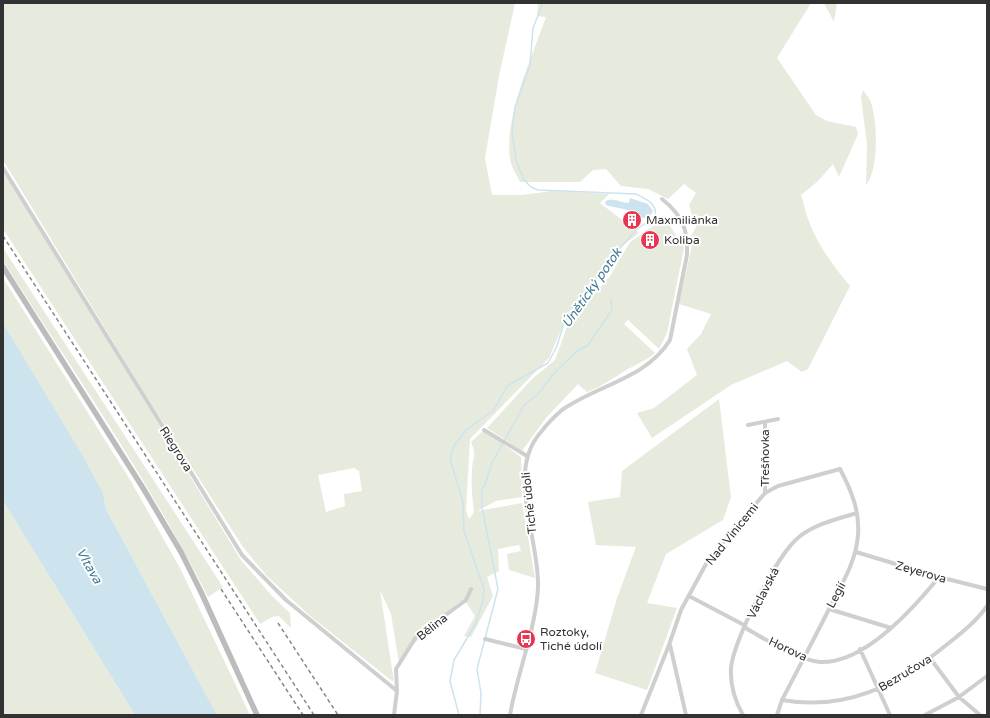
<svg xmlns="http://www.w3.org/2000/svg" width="990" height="718" font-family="'Varela Round',sans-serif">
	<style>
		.green { fill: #e6ebdd; fill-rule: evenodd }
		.water { fill: #cde3ed }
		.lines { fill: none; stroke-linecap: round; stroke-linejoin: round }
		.stream { stroke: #cde3ed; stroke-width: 1.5 }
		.minor { stroke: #cfcfcf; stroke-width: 4 }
		.secondary { stroke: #bcbcbc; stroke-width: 5.5 }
		.rail { stroke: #878787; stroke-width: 1.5; stroke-dasharray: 4 3; stroke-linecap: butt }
		.labels { text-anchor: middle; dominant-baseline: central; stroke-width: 4; stroke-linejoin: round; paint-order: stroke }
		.poi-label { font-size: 12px; fill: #323232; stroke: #fff; text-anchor: start }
		.street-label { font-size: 12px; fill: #323232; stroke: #fff }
		.water-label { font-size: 13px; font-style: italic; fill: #3e7a95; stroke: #fff }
	</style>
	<rect width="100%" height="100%" fill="#fff"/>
	<path class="green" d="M3,3h512l-16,73 -14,82 7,37h31l28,-4 58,3 -9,9 39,30 -23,18 -52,72 -15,35 -79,81 -4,71 3,9 5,-7c-2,-14 -3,-28 -2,-42 1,-16 5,-12 -1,-28l13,-12 37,27 1,40 -26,4 -19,10 45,-8 13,75 -26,-8 -2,-16 14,-3 -2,-6 -21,4 1,22 -12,6 6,19 -22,41 -7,-1 11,-20 -9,-14h-7l-53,49 -7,12 -8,-49 -11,-24 12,79 2,11 -2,1 -83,-66 -43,-40 -23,-28 -97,-151 -132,-218 -11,-18zM354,468l5,3 3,20 -18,3 1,12 -19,6 -8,-37z
		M538,3h273l-34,55 39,57 11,6 29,6 2,7 -19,43 -6,-13 -15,17 -17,14c3,7 3,14 6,21 8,25 26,50 43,70l-42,83 -6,3 -15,-11 -56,24 -79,53 -15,-25 17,-5 43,-33 -10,-26 14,-15 10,-20 -32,-10 13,-59 -1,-9 5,-9 -7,-22 7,-12 -12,-9 -16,15 -20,-10 -27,-3 -15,-17 -13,1 -13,12h-60c-3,-7 -9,-15 -10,-23 -6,-42 22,-102 36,-142l-9,-1z
		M824,3h13l-3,19z
		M863,90c2,3 5,7 7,10 8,19 9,70 -4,85l1,-41 -6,-47z
		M3,171l86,139 152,250 31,36 18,17 1,15 -12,-12 -7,1 -12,7 -257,-395z
		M665,218l19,30 -17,85 -8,16 -31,-29 -4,4 31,29c-8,7 -18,11 -27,16 -14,8 -25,17 -41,23l-9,-8 -32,34 -24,33 -35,-23 45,-49 23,-19 12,-33 6,-9 37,-42 20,-34z
		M3,248l220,339 -15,10c-59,-117 -135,-226 -205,-336z
		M3,278l126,200 51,90 70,147h-33l-111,-206 -3,-16 -100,-170z
		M719,399l12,98 -8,23 -57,34 -19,49 30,5 -30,82 -52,-17 22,-75 19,-51 -40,-2 -8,-43 32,-5 2,-26z
		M3,501l132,214h-132z"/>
	<path class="water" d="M630,198l18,6 5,7c-3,7 -7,7 -13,7 -6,-10 -24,-9 -34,-13l-1,-3c6,-6 15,1 24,1z
		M3,323l78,130 22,40 3,16 111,206h-82l-132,-214z"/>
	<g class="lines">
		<path class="stream" d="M459,715l-9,-34 4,-21 22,-37 7,-23 1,-11 -20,-58 -1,-29 -13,-43 4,-13 12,-16 28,-20 13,-24 41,-23 9,-17 7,-23 49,-67 24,-27 18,-12c3,-13 -9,-18 -19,-23l-98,-4 -7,-3 -7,-7 -8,-20 -4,-29 3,-24 15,-42 3,-37 10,-25
			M480,715l1,-22 -4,-24 21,-80 -16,-82v-19l3,-3 7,-22 32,-58 13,-10 20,-25 19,-18 12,-7 24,-35 -1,-10"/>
		<path class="minor" d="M3,168l239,387 44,45 111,91
			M765,422v71
			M748,425l30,-6
			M484,430l43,26
			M856,552l83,25 48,12
			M689,596l55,29 3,4c20,11 51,31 73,33 44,2 93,-53 119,-85
			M829,609l62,19
			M485,639l41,10
			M670,645l16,70
			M860,649l30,66
			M930,658l29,39 21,18
			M782,700c64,11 114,-14 163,-54 15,-12 31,-24 42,-40
			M394,715l3,-24 -1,-22 20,-32 50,-37 5,-11
			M510,715c7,-41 26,-87 28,-127 2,-49 -33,-116 3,-156 6,-8 14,-16 21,-22 35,-25 84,-31 108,-70l17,-85c1,-26 -4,-39 -25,-56
			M641,715l28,-70 12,-35 25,-46 20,-25 39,-46 13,-7 62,-17c11,21 20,42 18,66 -2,28 -18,52 -30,76 -15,30 -31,60 -46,89l-5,15
			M743,715c-8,-14 -13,-30 -12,-47 2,-27 46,-114 68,-131 16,-13 38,-18 58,-24
			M925,715l34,-18 28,-21"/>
		<path class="secondary" d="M3,267l140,221 38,64 20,40 56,123"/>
		<path class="rail" d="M3,236l311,479
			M221,589l82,126
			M278,623l60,92"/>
	</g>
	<defs>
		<symbol id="building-disc" viewBox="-11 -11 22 22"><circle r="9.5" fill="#e53751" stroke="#fff"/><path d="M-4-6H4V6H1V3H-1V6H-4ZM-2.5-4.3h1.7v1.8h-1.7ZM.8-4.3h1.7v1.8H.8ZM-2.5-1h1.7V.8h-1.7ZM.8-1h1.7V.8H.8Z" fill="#fff"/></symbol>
		<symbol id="bus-disc" viewBox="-11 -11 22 22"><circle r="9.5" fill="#e53751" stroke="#fff"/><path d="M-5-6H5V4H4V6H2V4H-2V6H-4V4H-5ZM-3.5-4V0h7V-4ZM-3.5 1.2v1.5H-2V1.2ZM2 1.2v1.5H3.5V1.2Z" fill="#fff"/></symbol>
	</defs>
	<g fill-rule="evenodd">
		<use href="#building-disc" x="621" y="209" width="22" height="22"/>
		<use href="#building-disc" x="639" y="229" width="22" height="22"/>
		<use href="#bus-disc" x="515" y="628" width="22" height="22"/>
	</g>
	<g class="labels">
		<g class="poi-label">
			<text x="646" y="220">Maxmiliánka</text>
			<text x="664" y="240">Koliba</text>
			<text x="540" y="632">Roztoky,<tspan x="540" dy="14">Tiché údolí</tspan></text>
		</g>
		<g class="street-label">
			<text transform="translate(176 449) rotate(58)">Riegrova</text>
			<text transform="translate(765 458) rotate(-90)">Třešňovka</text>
			<text transform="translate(529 503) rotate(-96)">Tiché údolí</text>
			<text transform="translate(732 534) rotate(-51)">Nad Vinicemi</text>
			<text transform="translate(921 572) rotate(16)">Zeyerova</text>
			<text transform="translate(763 593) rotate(-63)">Václavská</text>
			<text transform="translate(836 595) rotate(-62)">Legií</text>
			<text transform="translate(432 627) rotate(-38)">Bělina</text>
			<text transform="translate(788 649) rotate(25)">Horova</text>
			<text transform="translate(905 673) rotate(-31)">Bezručova</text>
		</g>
		<g class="water-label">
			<text transform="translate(592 288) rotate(-55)">Únětický potok</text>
			<text transform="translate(89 566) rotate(60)">Vltava</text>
		</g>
	</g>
	<rect width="990" height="718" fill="none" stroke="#323232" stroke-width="8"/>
</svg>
